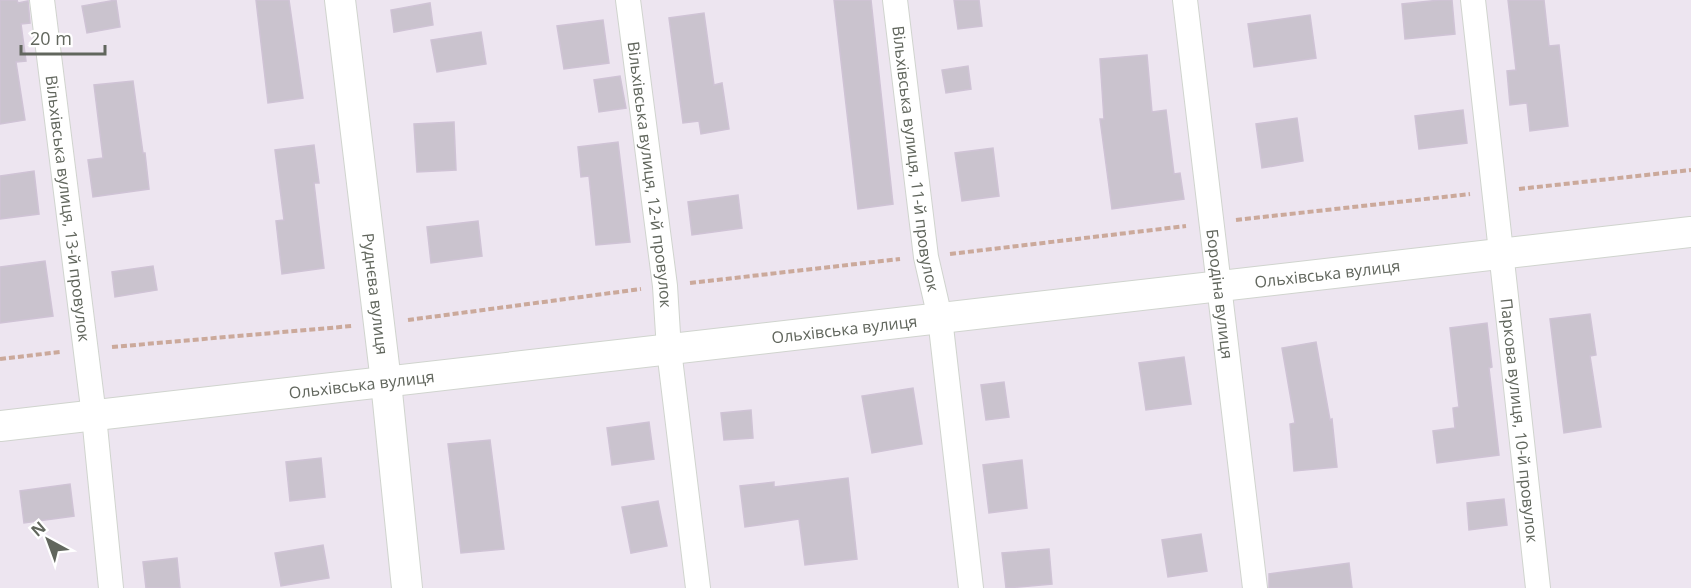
<svg xmlns="http://www.w3.org/2000/svg" width="1691" height="588" font-family="'Open Sans',sans-serif">
	<style>
		.building { fill: #cac3ce; stroke: #cfc3d5; stroke-width: 1.5 }
		.lines { fill: none; stroke-linecap: round; stroke-linejoin: round }
		.minor-casing { stroke: #d0d4ce; stroke-width: 26 }
		.tertiary-casing { stroke: #d0d4ce; stroke-width: 32 }
		.path { stroke: #cba99b; stroke-width: 4; stroke-dasharray: 6 3; stroke-linecap: butt }
		.minor { stroke: #fff; stroke-width: 24 }
		.tertiary { stroke: #fff; stroke-width: 30 }
		.labels { text-anchor: middle; dominant-baseline: central; stroke-width: 4.5; stroke-linejoin: round; paint-order: stroke }
		.street-label { font-size: 16px; fill: #61665d; stroke: #fff }
	</style>
	<rect width="100%" height="100%" fill="#ede5f0"/>
	<path class="building" d="M0,0h17l1,3 10,-2 2,22 -9,1 5,37 -10,1 9,58 -25,4z
		M116,0l4,27 -33,6 -5,-27z
		M256,0h33l14,98 -35,5z
		M834,0h37l22,204 -35,5z
		M954,0h25l3,26 -24,3z
		M1440,0h12l3,34 -50,5 -3,-35z
		M1508,0h36l5,46 10,-1 9,81 -38,5 -3,-28 -17,2 -3,-34 9,-1z
		M430,3l3,22 -39,7 -3,-22z
		M704,13l10,72 8,-2 7,46 -28,5 -2,-13 -16,2 -14,-105z
		M1310,15l6,43 -62,9 -6,-43z
		M603,20l6,43 -45,6 -7,-43z
		M481,32l5,32 -49,8 -6,-32z
		M1147,55l5,57 14,-2 8,64 6,-1 4,26 -72,10 -12,-90h4l-4,-60z
		M968,66l3,23 -25,4 -4,-23z
		M620,76l6,32 -27,4 -5,-32z
		M133,81l10,72h2l4,36 -56,8 -5,-37 15,-2 -9,-73z
		M1463,110l4,33 -48,6 -4,-33z
		M1297,118l6,43 -41,7 -6,-44z
		M454,122l2,48 -39,2 -3,-48z
		M618,142l12,100 -34,3 -7,-69 -8,1 -3,-30z
		M314,145l5,38h-5l10,85 -42,6 -6,-53 8,-1 -9,-70z
		M993,148l6,48 -37,5 -7,-48z
		M34,171l5,43 -39,5v-43z
		M738,195l4,33 -50,7 -4,-33z
		M478,221l4,35 -51,7 -4,-36z
		M45,261l8,55 -53,7v-56z
		M153,266l4,24 -42,7 -3,-25z
		M1590,314l6,41 -6,1 11,71 -37,6 -14,-114z
		M1487,323l5,44 -3,1 10,87 -62,8 -4,-32 22,-3 -2,-20 6,-1 -9,-79z
		M1316,342l14,78 2,-1 5,48 -43,4 -4,-47 5,-1 -13,-75z
		M1184,357l7,47 -45,6 -7,-47z
		M1004,382l5,35 -23,3 -5,-35z
		M913,388l9,56 -50,9 -10,-57z
		M751,410l2,28 -29,2 -3,-27z
		M649,422l5,37 -42,6 -5,-37z
		M490,440l14,109 -43,4 -13,-109z
		M321,458l4,39 -35,4 -4,-39z
		M1022,460l5,48 -38,5 -6,-48z
		M848,478l9,81 -52,6 -6,-46 -54,8 -5,-41 34,-4v5z
		M70,484l4,32 -50,7 -4,-32z
		M1504,499l3,26 -38,5 -2,-27z
		M658,501l9,45 -36,7 -9,-46z
		M1201,534l6,37 -39,6 -6,-37z
		M323,545l6,33 -48,8 -6,-33z
		M1049,549l3,35 -46,4 -4,-35z
		M177,558l3,30h-34l-3,-26z
		M1349,563l3,25h-83v-14z"/>
	<g class="lines">
		<defs>
			<g id="minor">
				<path id="s1" d="M42,0l52,416 17,172"/>
				<path id="s2" d="M628,0l37,286 4,64 29,238"/>
				<path id="s3" d="M895,0l31,257 14,61 31,270"/>
				<path id="s4" d="M1185,0l70,588"/>
				<path id="s5" d="M1473,0c23,196 43,392 65,588"/>
			</g>
			<g id="tertiary">
				<path id="s6" d="M340,0l46,382 21,206"/>
				<path id="s7" d="M0,426l1691,-194"/>
			</g>
		</defs>
		<use href="#minor" class="minor-casing"/>
		<use href="#tertiary" class="tertiary-casing"/>
		<path class="path" d="M1519,189l172,-19
			M1236,220l234,-26
			M950,254l236,-28
			M690,283l210,-24
			M408,320l233,-31
			M112,347l240,-21
			M0,359l60,-7"/>
		<use href="#minor" class="minor"/>
		<use href="#tertiary" class="tertiary"/>
	</g>
	<g class="labels">
		<g class="street-label">
			<text stroke="none"><textPath href="#s3" startOffset="160">Вільхівська вулиця, 11-й провулок</textPath></text>
			<text stroke="none"><textPath href="#s2" startOffset="176">Вільхівська вулиця, 12-й провулок</textPath></text>
			<text stroke="none"><textPath href="#s1" startOffset="210">Вільхівська вулиця, 13-й провулок</textPath></text>
			<text stroke="none"><textPath href="#s7" startOffset="1336">Ольхівська вулиця</textPath></text>
			<text stroke="none"><textPath href="#s6" startOffset="296">Руднєва вулиця</textPath></text>
			<text stroke="none"><textPath href="#s4" startOffset="296">Бородіна вулиця</textPath></text>
			<text stroke="none"><textPath href="#s7" startOffset="850">Ольхівська вулиця</textPath></text>
			<text stroke="none"><textPath href="#s7" startOffset="364">Ольхівська вулиця</textPath></text>
			<text stroke="none"><textPath href="#s5" startOffset="423">Паркова вулиця, 10-й провулок</textPath></text>
		</g>
	</g>
	<g transform="translate(48 540) rotate(319)" stroke="#ffffff" stroke-width="4.5" paint-order="stroke">
	<path d="M0-4.5L10 22L0 15L-10 22Z" fill="#61665d"/>
	<text y="-9" font-size="16" font-weight="bold" text-anchor="middle" fill="#61665d">N</text>
	</g>
	<path d="M21 45v9h84v-9" fill="none" stroke="#61665d" stroke-width="3"/>
	<text x="30" y="45" font-size="18" fill="#61665d" stroke="#ffffff" stroke-width="4.5" paint-order="stroke">20 m</text>
</svg>
